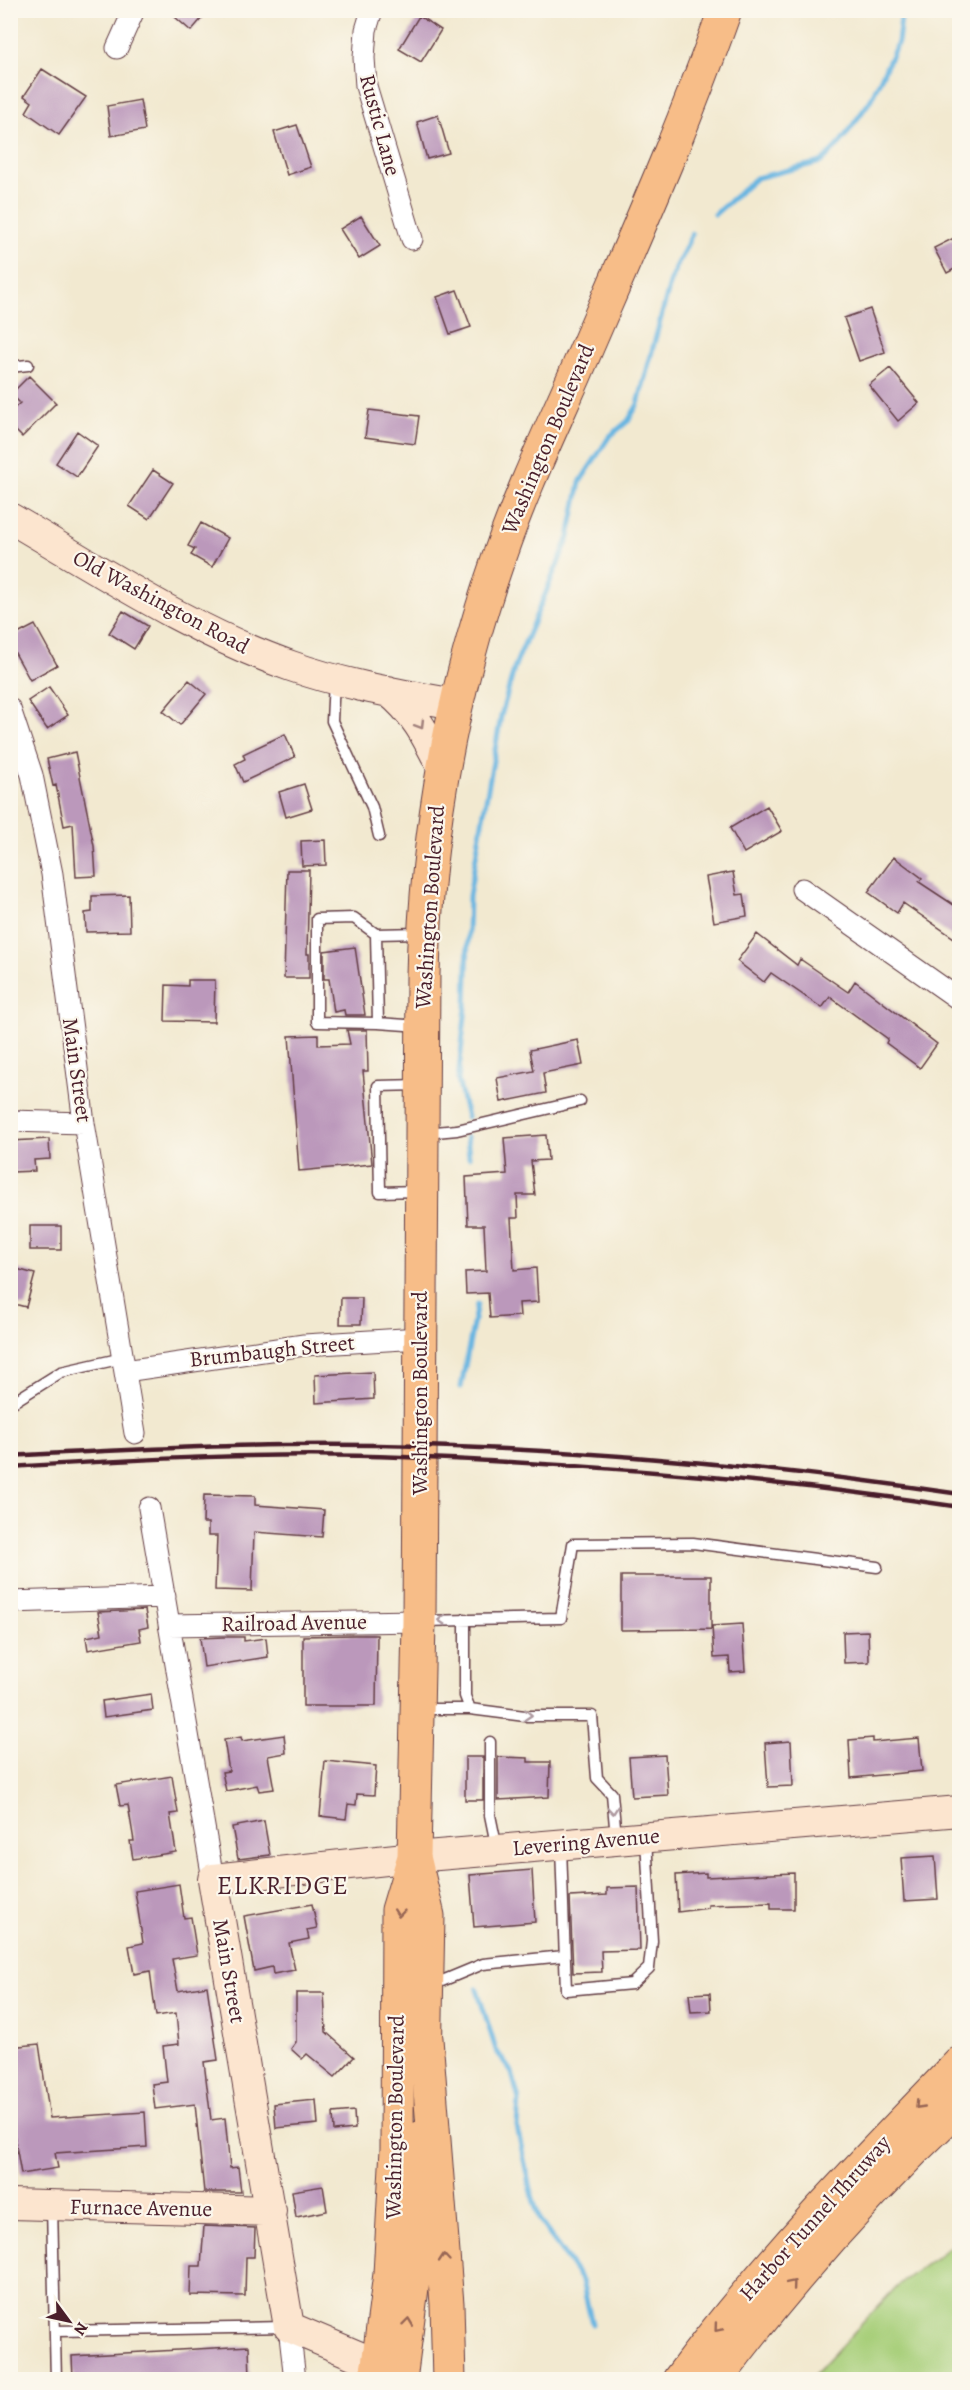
<svg xmlns="http://www.w3.org/2000/svg" width="970" height="2390" font-family="Alegreya,serif">
	<style>
		.green { fill: #a8cf7a; stroke: #797752; stroke-width: 1.5 }
		.lines { fill: none; stroke-linecap: round; stroke-linejoin: round }
		.stream { stroke: #68b5e1; stroke-width: 5 }
		.building { fill: #bb98bb }
		.lane-casing { stroke: #633d44; stroke-width: 13 }
		.street-casing { stroke: #633d44; stroke-width: 23 }
		.secondary-casing { stroke: #633d44; stroke-width: 32 }
		.primary-casing { stroke: #633d44; stroke-width: 35 }
		.highway-casing { stroke: #633d44; stroke-width: 35 }
		.lane { stroke: #fff; stroke-width: 10 }
		.street { stroke: #fff; stroke-width: 21 }
		.secondary { stroke: #fce5cf; stroke-width: 30 }
		.primary { stroke: #f7bd88; stroke-width: 33 }
		.highway { stroke: #f7bd88; stroke-width: 33 }
		.rail { stroke: #4a1f2b; stroke-width: 4.5 }
		.oneway { stroke: #a3827d }
		.oneway2 { stroke: #ae9aa0 }
		.oneway3 { stroke: #986655 }
		.labels { text-anchor: middle; dominant-baseline: central; stroke-width: 4.5; stroke-linejoin: round; paint-order: stroke }
		.street-label { font-size: 22px; fill: #4a1f2b; stroke: #fbf7ec }
		.quarter-label { font-size: 26px; letter-spacing: 1.5px; fill: #4a1f2b; stroke: #fbf7ec }
	</style>
	<rect width="100%" height="100%" fill="#fbf7ec"/>
	<filter id="ink" filterUnits="userSpaceOnUse"><feTurbulence type="fractalNoise" baseFrequency=".0167" numOctaves="2"/><feDisplacementMap in="SourceGraphic" scale="12" xChannelSelector="R" yChannelSelector="G"/><feConvolveMatrix kernelMatrix="1 2 1 2 8 2 1 2 1" color-interpolation-filters="sRGB"/></filter>
	<filter id="wash" filterUnits="userSpaceOnUse"><feTurbulence type="fractalNoise" baseFrequency=".008" numOctaves="4" result="noise"/><feDisplacementMap in="SourceGraphic" scale="24" xChannelSelector="R" yChannelSelector="G"/><feGaussianBlur stdDeviation="1.35" result="paint"/><feColorMatrix in="noise" values="0 0 0 0 0 0 0 0 0 0 0 0 0 0 0 0 0 1.4 0 .05"/><feComposite in="paint" operator="in"/></filter>
	<g filter="url(#wash)">
		<rect width="100%" height="100%" fill="#f2e9d0"/>
		<path class="green" d="M959,2240v139h-149l88,-94z"/>
		<g class="lines">
			<path class="stream" d="M715,214l41,-36 65,-16 19,-19 30,-42 28,-59 4,-32
				M467,1117l-9,-37 8,-73 3,-111 32,-180 14,-50 54,-129 11,-55 29,-45 19,-16 10,-17 34,-128 20,-42
				M467,1137l2,20
				M461,1387l16,-83
				M477,1989l19,61 16,23 7,27 -2,26 13,63 10,32 42,60 10,43"/>
		</g>
		<g id="blocks">
			<path class="building" d="M167,10h42l-18,21z
				M419,16l22,14 -20,32 -22,-13z
				M42,69l44,28 -27,38 -33,-23 6,-10 -8,-6z
				M140,100l5,30 -34,6 -4,-30z
				M438,115l11,38 -22,6 -10,-37z
				M297,125l14,42 -24,8 -13,-43z
				M361,216l19,30 -21,13 -19,-30z
				M960,235v31l-13,7 -13,-25z
				M457,290l14,37 -21,7 -13,-37z
				M870,309l15,43 -26,9 -15,-43z
				M890,368l29,35 -21,18 -29,-36z
				M29,376l27,27 -34,34 -12,-12v-13l10,-9 -9,-9z
				M369,410l50,6 -4,28 -50,-7z
				M77,431l21,15 -21,31 -21,-14z
				M153,470l20,13 -24,36 -20,-13z
				M201,523l27,15 -16,29 -21,-12 4,-6 -7,-3z
				M123,611l25,15 -14,23 -25,-16z
				M35,625l22,40 -27,15 -20,-36v-6z
				M189,680l17,14 -26,31 -17,-14z
				M49,687l19,28 -21,14 -19,-28z
				M285,734l10,23 -52,25 -8,-18 10,-5 -2,-5z
				M75,752l19,94 2,30 -20,1 -3,-53 -9,2 -8,-41 -3,1 -6,-27z
				M304,784l8,25 -26,8 -7,-25z
				M767,806l15,25 -38,22 -14,-25z
				M325,840l1,25 -24,1 -1,-25z
				M894,857l28,21 -3,4 41,27v33l-57,-39 -6,10 -29,-21z
				M287,870h22l-2,84h2v24h-25z
				M733,872l4,23 7,-1 3,22 -33,6 -8,-45z
				M129,895l1,36 -44,1 -1,-19 7,-1v-16z
				M757,934l40,31 3,-6 48,33 7,-11 82,63 -17,24 -34,-25 2,-4 -58,-42 -8,11 -51,-35 -7,9 -27,-21z
				M355,947l10,68h-20l-1,-5 -10,2 -5,-33h-5v-28z
				M188,980h27l-1,42 -49,-1 1,-36 22,1z
				M347,1030h20l1,41h-5l9,93 -73,7 -10,-135 29,-1v10l32,-1z
				M578,1040l5,25 -40,8 3,20 -45,9 -4,-24 37,-7 -4,-21z
				M546,1135l2,25 -17,1 4,34h-18l1,23h-7l3,52 22,-2 2,34 -19,1 1,13 -30,2 -2,-25 -22,1 -1,-22 21,-1 -2,-46h-16l-2,-48 41,-3 -3,-36z
				M49,1139l1,20 -16,1 1,11 -23,1 -2,-31z
				M30,1226h31v24h-31z
				M13,1268l22,6 -9,33 -16,-4z
				M341,1298h21l-1,26h-21z
				M373,1372l1,27 -58,4 -1,-28z
				M204,1495l51,1v9l69,5 -2,27 -68,-5 -2,59 -37,-1 2,-54h-9v-13h-5z
				M621,1576h90v53l-90,1z
				M145,1610l3,17 -9,2 2,12 -53,9 -2,-13 16,-3 -4,-22z
				M742,1624l3,47 -15,1 -1,-15 -15,1 -2,-32z
				M868,1631l1,31 -25,1 -1,-31z
				M355,1635h22l-1,71h-73v-70z
				M223,1637h21v4l22,-3 2,19 -64,10 -4,-29z
				M151,1694l2,16 -49,7 -2,-16z
				M284,1735l2,18 -18,3 6,33 -15,2 -2,-6 -31,6 -4,-19 7,-1 -5,-31 17,-3 1,4z
				M873,1738v4l46,-4 3,33 -71,7 -2,-38z
				M791,1741l2,45 -25,1 -3,-44z
				M665,1755l3,40 -36,2 -3,-40z
				M465,1757h18v43h-18z
				M498,1757l30,1v4h22l-1,35 -51,3z
				M325,1761l51,5 -2,29 -17,-1 -1,11 -8,-1 -2,15 -26,-3z
				M172,1776l6,37 -8,1 6,38 -43,7 -3,-18h4l-6,-36 -8,1 -4,-21z
				M264,1821l6,34 -32,4 -6,-32z
				M935,1856l3,43 -34,2 -3,-43z
				M532,1870l3,52 -61,5 -4,-52z
				M706,1873v4l88,-4v36h-23v-6l-63,2v3l-30,4 -2,-37z
				M179,1884l5,34 7,-1 6,38 -25,4 6,32 29,-5 11,74 -14,2 7,58 14,-2 5,50 8,-1 3,25h-37l-9,-88 -40,5 -3,-25 15,-2 -4,-36 16,-2 -3,-31 -20,3 -6,-45 -16,3 -5,-28 14,-3 -8,-52z
				M638,1887l2,63 -39,1 1,21 -29,1 -3,-76 37,-2v-7z
				M312,1904l5,24 -10,2 2,9 -20,4 6,27 -22,4 -1,-7 -18,4 -10,-55z
				M296,1993h28l2,39 28,25 -19,20 -28,-23 -5,5 -11,-10 5,-7z
				M710,1993l1,18 -20,1 -2,-18z
				M39,2044l11,74 95,-6 2,35 -92,6 3,15 -37,6 -11,-63v-64z
				M316,2100l2,24 -42,4 -2,-24z
				M354,2111l1,18 -21,2 -1,-18z
				M323,2186l4,25 -31,6 -4,-26z
				M204,2226l51,2 -1,29h-8l-1,39 -55,-1 1,-29h10z
				M249,2346l1,33h-177l-1,-23z"/>
		</g>
	</g>
	<g filter="url(#ink)">
		<use href="#blocks" fill-opacity="0" stroke="#633d44" stroke-width="1.5"/>
		<g class="lines">
			<defs>
				<path id="lane" d="M10,367l18,-2
					M334,681l-2,40 40,86 7,29
					M376,934l-22,-16 -37,1v103l61,1
					M420,1026l-42,-3 -2,-89 45,-1
					M425,1133l32,-3 123,-29
					M418,1191l-38,1 -2,-106 41,-1
					M10,1404l51,-32 62,-14
					M465,1619v77l5,13
					M423,1621l138,-3 12,-74 120,-1 184,24
					M420,1709h50l55,7h67l5,62 15,16 4,43
					M490,1742v73l7,34
					M561,1847l5,143 66,-6 17,-16 3,-27 -6,-101
					M430,1986l53,-22 81,-8
					M52,2206l4,174
					M56,2331l230,-4"/>
				<path id="street" d="M372,10l-6,20 -2,28 2,28 46,153
					M117,48l17,-38
					M10,709l22,66 20,99 32,249 51,310
					M802,889l158,111
					M10,1121l74,2
					M125,1371l179,-26 116,-7
					M149,1508l64,371
					M10,1602l155,-5
					M169,1625l250,-4
					M289,2327l6,53"/>
				<path id="secondary" d="M10,518c91,53 181,113 281,148 53,19 109,28 164,38
					M388,691c27,21 39,46 54,76
					M10,2204l261,7
					M379,2365l-90,-38 -76,-448 201,-22 546,-46"/>
				<path id="primary" d="M425,2067l3,-151 -14,-59 5,-236 4,-646c3,-144 29,-284 77,-421 21,-61 49,-120 75,-179 52,-121 106,-240 150,-365
					M376,2380l14,-106 7,-125 1,-239 16,-53
					M400,2380l14,-108 8,-135"/>
				<path id="highway" d="M426,2039l21,265 2,76
					M374,2380l5,-15
					M679,2380c84,-114 182,-215 281,-317
					M715,2380c73,-98 156,-191 245,-275"/>
			</defs>
			<use href="#lane" class="lane-casing"/>
			<use href="#street" class="street-casing"/>
			<use href="#secondary" class="secondary-casing"/>
			<use href="#primary" class="primary-casing"/>
			<use href="#highway" class="highway-casing"/>
			<use href="#lane" class="lane"/>
			<use href="#street" class="street"/>
			<use href="#secondary" class="secondary"/>
			<use href="#primary" class="primary"/>
			<use href="#highway" class="highway"/>
			<path class="rail" d="M10,1456c91,-5 182,-10 273,-11 225,-3 454,16 677,49
				M10,1467c131,-8 262,-15 392,-10 186,7 373,22 558,50"/>
		</g>
		<defs><path id="oneway-chevron" d="M-2-3.5L2.5 0L-2 3.5" fill="none" stroke-width="1.6" stroke-linecap="round" stroke-linejoin="round" transform="scale(1.5)"/></defs>
		<use class="oneway" href="#oneway-chevron" transform="translate(420 725) rotate(59)"/>
		<g class="oneway2">
			<use href="#oneway-chevron" transform="translate(442 1620) rotate(177)"/>
			<use href="#oneway-chevron" transform="translate(528 1715) rotate(3)"/>
			<use href="#oneway-chevron" transform="translate(613 1810) rotate(84)"/>
		</g>
		<g class="oneway3">
			<use href="#oneway-chevron" transform="translate(399 1913) rotate(96)"/>
			<use href="#oneway-chevron" transform="translate(919 2105) rotate(134)"/>
			<use href="#oneway-chevron" transform="translate(444 2258) rotate(-95)"/>
			<use href="#oneway-chevron" transform="translate(792 2284) rotate(-50)"/>
			<use href="#oneway-chevron" transform="translate(408 2322) rotate(-83)"/>
			<use href="#oneway-chevron" transform="translate(718 2328) rotate(130)"/>
		</g>
	</g>
	<g class="labels">
		<g class="street-label">
			<text transform="translate(380 125) rotate(75)">Rustic Lane</text>
			<text transform="translate(548 439) rotate(-67)">Washington Boulevard</text>
			<text transform="translate(161 602) rotate(28)">Old Washington Road</text>
			<text transform="translate(430 907) rotate(-86)">Washington Boulevard</text>
			<text transform="translate(77 1070) rotate(82)">Main Street</text>
			<text transform="translate(272 1351) rotate(-6)">Brumbaugh Street</text>
			<text transform="translate(420 1393) rotate(-90)">Washington Boulevard</text>
			<text transform="translate(294 1623) rotate(-1)">Railroad Avenue</text>
			<text transform="translate(586 1842) rotate(-5)">Levering Avenue</text>
			<text transform="translate(229 1971) rotate(80)">Main Street</text>
			<text transform="translate(395 2117) rotate(-89)">Washington Boulevard</text>
			<text transform="translate(141 2208) rotate(1)">Furnace Avenue</text>
			<text transform="translate(815 2218) rotate(-48)">Harbor Tunnel Thruway</text>
		</g>
		<g class="quarter-label">
			<text x="283" y="1885">ELKRIDGE</text>
		</g>
	</g>
	<rect width="970" height="2390" fill="none" stroke="#fbf7ec" stroke-width="36"/>
	<g transform="translate(69 2321) rotate(123)" stroke="#fbf7ec" stroke-width="4.5" paint-order="stroke">
	<path d="M0-4.5L10 22L0 15L-10 22Z" fill="#4a1f2b"/>
	<text y="-9" font-size="16" font-weight="bold" text-anchor="middle" fill="#4a1f2b">N</text>
	</g>
</svg>
